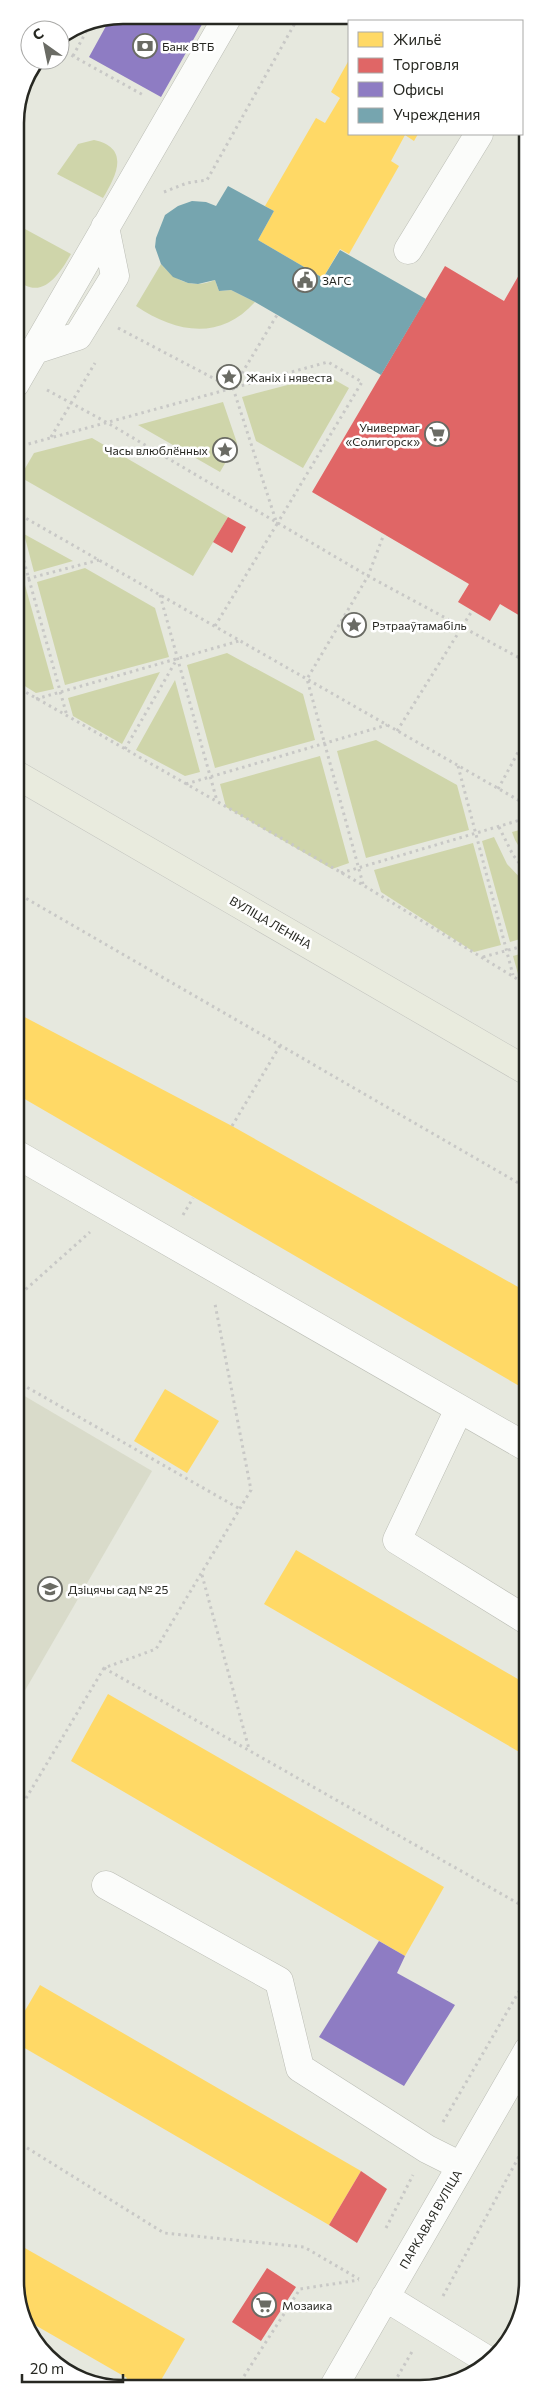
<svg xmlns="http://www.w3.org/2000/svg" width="543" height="2404" font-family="Commissioner,sans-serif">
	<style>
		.built { fill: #d9dbca }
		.green { fill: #cfd5aa }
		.homes { fill: #ffd966 }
		.shops { fill: #e06666 }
		.offices { fill: #8e7cc3 }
		.public { fill: #76a5af }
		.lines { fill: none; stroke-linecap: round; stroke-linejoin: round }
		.minor-casing { stroke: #bbbdb5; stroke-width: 29 }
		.major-casing { stroke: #c3c4bf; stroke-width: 29 }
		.path { stroke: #c8c8c6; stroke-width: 3; stroke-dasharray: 2.5 4; stroke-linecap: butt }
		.minor { stroke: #fbfcfa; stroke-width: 28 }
		.major { stroke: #e9ebde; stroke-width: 28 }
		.labels { text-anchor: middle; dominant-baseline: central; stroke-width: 5; stroke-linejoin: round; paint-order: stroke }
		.poi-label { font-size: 12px; fill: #272822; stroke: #fff; text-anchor: start }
		.street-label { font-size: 12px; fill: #272822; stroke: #fff }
		.rim { fill: none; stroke: #272822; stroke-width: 2.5 }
	</style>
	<rect width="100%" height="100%" fill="#e6e8de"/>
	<path class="built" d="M16,1391l136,80 -136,235z"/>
	<path class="green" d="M38,60h7l-27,46 5,-25z
		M94,140c37,8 22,36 9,58l-46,-24 21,-30z
		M25,229l46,25c-12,21 -30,49 -56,24v-32z
		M161,264c15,18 32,25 54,16l4,11 12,-1 24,12c-35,39 -79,31 -119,4z
		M326,375l23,13 -46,80 -47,-27 -14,-44z
		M223,402l14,41 -17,29 -82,-47z
		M92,438l136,79 -35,59 -173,-99 14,-24z
		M24,534l49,27 -39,11z
		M85,568l70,40 14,49 -104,28 -28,-103z
		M25,585l29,104 -18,4 -21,-13v-93z
		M227,653l76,41 12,46 -100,28 -28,-103z
		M160,672l-38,72 -49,-28 -5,-18z
		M175,680l25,92 -15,4 -49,-26z
		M376,740l81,45 12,45 -103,28 -29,-107z
		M320,756l29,107 -17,6 -106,-62 -6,-23z
		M527,828v32l-12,-20 -3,-8z
		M494,837l13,27 20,21v52l-17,5 -28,-101z
		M473,843l28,102 -27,7 -93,-60 -7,-22z
		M527,952v28l-9,-6 -5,-18z"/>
	<path class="homes" d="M374,17h67l8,4h-78z
		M349,60v74h69l-4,7 -9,-6 -14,26 8,5 -50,88 -9,-5 -17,29 -65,-38 16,-29 -9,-5 51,-88 9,5 15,-25 -9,-6z
		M15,1012l217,114 295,166 1,99 -512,-297z
		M165,1389l54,32 -32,52 -53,-32z
		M296,1550l232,135v72l-264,-153z
		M108,1694l336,193 -39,69 -334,-195z
		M40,1985l321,186 -32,54 -313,-182v-17z
		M16,2243l169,96 -28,48h-35l5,-9 -99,-57 -12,-26z"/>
	<path class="shops" d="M527,261v359l-27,-16 -10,17 -32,-19 11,-18 -157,-92 133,-226 59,35z
		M228,517l18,10 -14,26 -19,-11z
		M361,2171l26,18 -30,54 -28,-18z
		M267,2268l29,19 -35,54 -29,-19z"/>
	<path class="offices" d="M123,15l76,1 6,3 -44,78 -72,-40 22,-40z
		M379,1941l26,15 -8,17 58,32 -51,81 -85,-49z"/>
	<path class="public" d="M228,186l46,25 -16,29 65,38 17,-28 86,49 -45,76 -126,-73 -24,-12 -12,1 -4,-11 -17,4 -10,-1 -15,-6 -12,-13 -6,-17 1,-9 9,-23 13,-9 14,-5 14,1 10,4z"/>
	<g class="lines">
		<defs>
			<path id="minor" d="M408,250l71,-116
				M35,350l43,-14 37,-60 -10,-49
				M15,384l213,-368
				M16,1154l512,294
				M459,1409l-62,131 131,81
				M106,1885l173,96 21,87 127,81 34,17
				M385,2297l104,64
				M333,2388l195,-338"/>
			<path id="major" d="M15,774l512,297"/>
		</defs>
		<use href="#minor" class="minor-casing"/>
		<use href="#major" class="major-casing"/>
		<path class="path" d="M60,49l85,47
			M73,56l19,-35
			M164,192l23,-9 20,-3 92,-164
			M118,328l114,60
			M47,390l59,32 262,154 159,86
			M51,437l44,-74
			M15,456l6,-10 307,-84 34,20 -85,142
			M15,512l512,293
			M15,529l52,187
			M15,582l84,-22
			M160,595l57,206
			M215,626l62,-102 -44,-136 44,-73
			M15,686l348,199 164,100
			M36,699l203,-58
			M397,731l75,-120
			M125,749l52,-90
			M458,766l55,209
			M186,784l201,-59
			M498,789l29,-53
			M499,827l14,28 14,18
			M341,873l186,-55
			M363,884l-56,-205 61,-103 16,-42
			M15,892l512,296
			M483,957l44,-12
			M232,1126l49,-82
			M183,1215l10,-17
			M16,1298l74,-66
			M16,1381l224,128
			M202,1575l47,174
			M104,1668l424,241
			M16,1815l88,-147 52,-19 95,-159 -36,-186
			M443,2122l85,-146
			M16,2141l148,92 140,14 55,32
			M386,2228l27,-53
			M443,2296l85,-156
			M237,2387l63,-98 59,-9
			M391,2388l22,-38"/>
		<use href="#minor" class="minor"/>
		<use href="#major" class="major"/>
	</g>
	<defs>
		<symbol id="bank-ring" viewBox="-11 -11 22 22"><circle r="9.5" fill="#fff" stroke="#6a6b64" stroke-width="1.5"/><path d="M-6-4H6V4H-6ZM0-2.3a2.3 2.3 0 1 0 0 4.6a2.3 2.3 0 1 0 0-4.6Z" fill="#6a6b64"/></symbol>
		<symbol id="civic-ring" viewBox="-11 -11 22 22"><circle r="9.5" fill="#fff" stroke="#6a6b64" stroke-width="1.5"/><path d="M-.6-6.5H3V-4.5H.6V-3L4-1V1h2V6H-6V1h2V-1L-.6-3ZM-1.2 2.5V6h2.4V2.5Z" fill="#6a6b64"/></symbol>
		<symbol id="sight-ring" viewBox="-11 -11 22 22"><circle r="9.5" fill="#fff" stroke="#6a6b64" stroke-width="1.5"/><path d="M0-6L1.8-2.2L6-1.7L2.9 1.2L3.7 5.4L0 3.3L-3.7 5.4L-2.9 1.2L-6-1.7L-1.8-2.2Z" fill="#6a6b64"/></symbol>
		<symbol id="supermarket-ring" viewBox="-11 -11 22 22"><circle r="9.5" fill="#fff" stroke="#6a6b64" stroke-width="1.5"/><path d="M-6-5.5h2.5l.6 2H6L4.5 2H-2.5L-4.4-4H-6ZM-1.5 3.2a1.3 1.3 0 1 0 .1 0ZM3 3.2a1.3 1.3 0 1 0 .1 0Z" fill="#6a6b64"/></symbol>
		<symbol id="school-ring" viewBox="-11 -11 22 22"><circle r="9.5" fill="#fff" stroke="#6a6b64" stroke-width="1.5"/><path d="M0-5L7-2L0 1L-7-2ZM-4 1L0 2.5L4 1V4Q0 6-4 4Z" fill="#6a6b64"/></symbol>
	</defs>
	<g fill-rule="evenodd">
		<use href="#bank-ring" x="131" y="32" width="28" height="28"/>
		<use href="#civic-ring" x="291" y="266" width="28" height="28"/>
		<use href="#sight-ring" x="215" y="363" width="28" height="28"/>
		<use href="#supermarket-ring" x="423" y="420" width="28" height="28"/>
		<use href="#sight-ring" x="211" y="436" width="28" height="28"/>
		<use href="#sight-ring" x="340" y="611" width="28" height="28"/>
		<use href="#school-ring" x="36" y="1575" width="28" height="28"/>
		<use href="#supermarket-ring" x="250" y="2291" width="28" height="28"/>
	</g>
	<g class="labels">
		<g class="poi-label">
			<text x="162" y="46">Банк ВТБ</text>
			<text x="322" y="280">ЗАГС</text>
			<text x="246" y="377">Жаніх і нявеста</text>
			<text x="420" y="427" text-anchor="end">Универмаг<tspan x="420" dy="14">«Солигорск»</tspan></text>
			<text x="208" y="450" text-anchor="end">Часы влюблённых</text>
			<text x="372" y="625">Рэтрааўтамабіль</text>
			<text x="68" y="1589">Дзіцячы сад № 25</text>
			<text x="282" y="2305">Мозаика</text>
		</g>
		<g class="street-label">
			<text transform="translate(271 922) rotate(30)">ВУЛІЦА ЛЕНІНА</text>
			<text transform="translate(430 2219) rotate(-60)">ПАРКАВАЯ ВУЛІЦА</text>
		</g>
	</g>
	<path d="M0 0H543V2404H0ZM123 24H420A99 99 0 0 1 519 123V2281A99 99 0 0 1 420 2380H123A99 99 0 0 1 24 2281V123A99 99 0 0 1 123 24Z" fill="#fff" fill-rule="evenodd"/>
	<path class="rim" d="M123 24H420A99 99 0 0 1 519 123V2281A99 99 0 0 1 420 2380H123A99 99 0 0 1 24 2281V123A99 99 0 0 1 123 24Z"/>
	<rect x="348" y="20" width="175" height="115" fill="#ffffff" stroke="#a9a9a7"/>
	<rect x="358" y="32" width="25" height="15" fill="#ffd966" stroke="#a9a9a7"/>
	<text x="393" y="45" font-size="15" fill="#272822">Жильё</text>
	<rect x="358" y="58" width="25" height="15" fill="#e06666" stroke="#a9a9a7"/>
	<text x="393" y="70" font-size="15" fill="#272822">Торговля</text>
	<rect x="358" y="82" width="25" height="15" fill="#8e7cc3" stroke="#a9a9a7"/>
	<text x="393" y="95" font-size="15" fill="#272822">Офисы</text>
	<rect x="358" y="108" width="25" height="15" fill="#76a5af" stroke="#a9a9a7"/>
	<text x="393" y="120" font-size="15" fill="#272822">Учреждения</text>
	<g transform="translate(45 45) rotate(327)"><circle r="24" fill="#ffffff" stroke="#a9a9a7"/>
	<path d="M0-4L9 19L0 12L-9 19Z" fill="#6a6b64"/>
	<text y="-8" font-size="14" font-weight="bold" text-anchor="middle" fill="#272822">С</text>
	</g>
	<path d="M22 2374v8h101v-8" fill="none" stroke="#272822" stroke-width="2.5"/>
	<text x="30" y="2374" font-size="15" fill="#272822" stroke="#ffffff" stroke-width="4" paint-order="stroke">20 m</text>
</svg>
